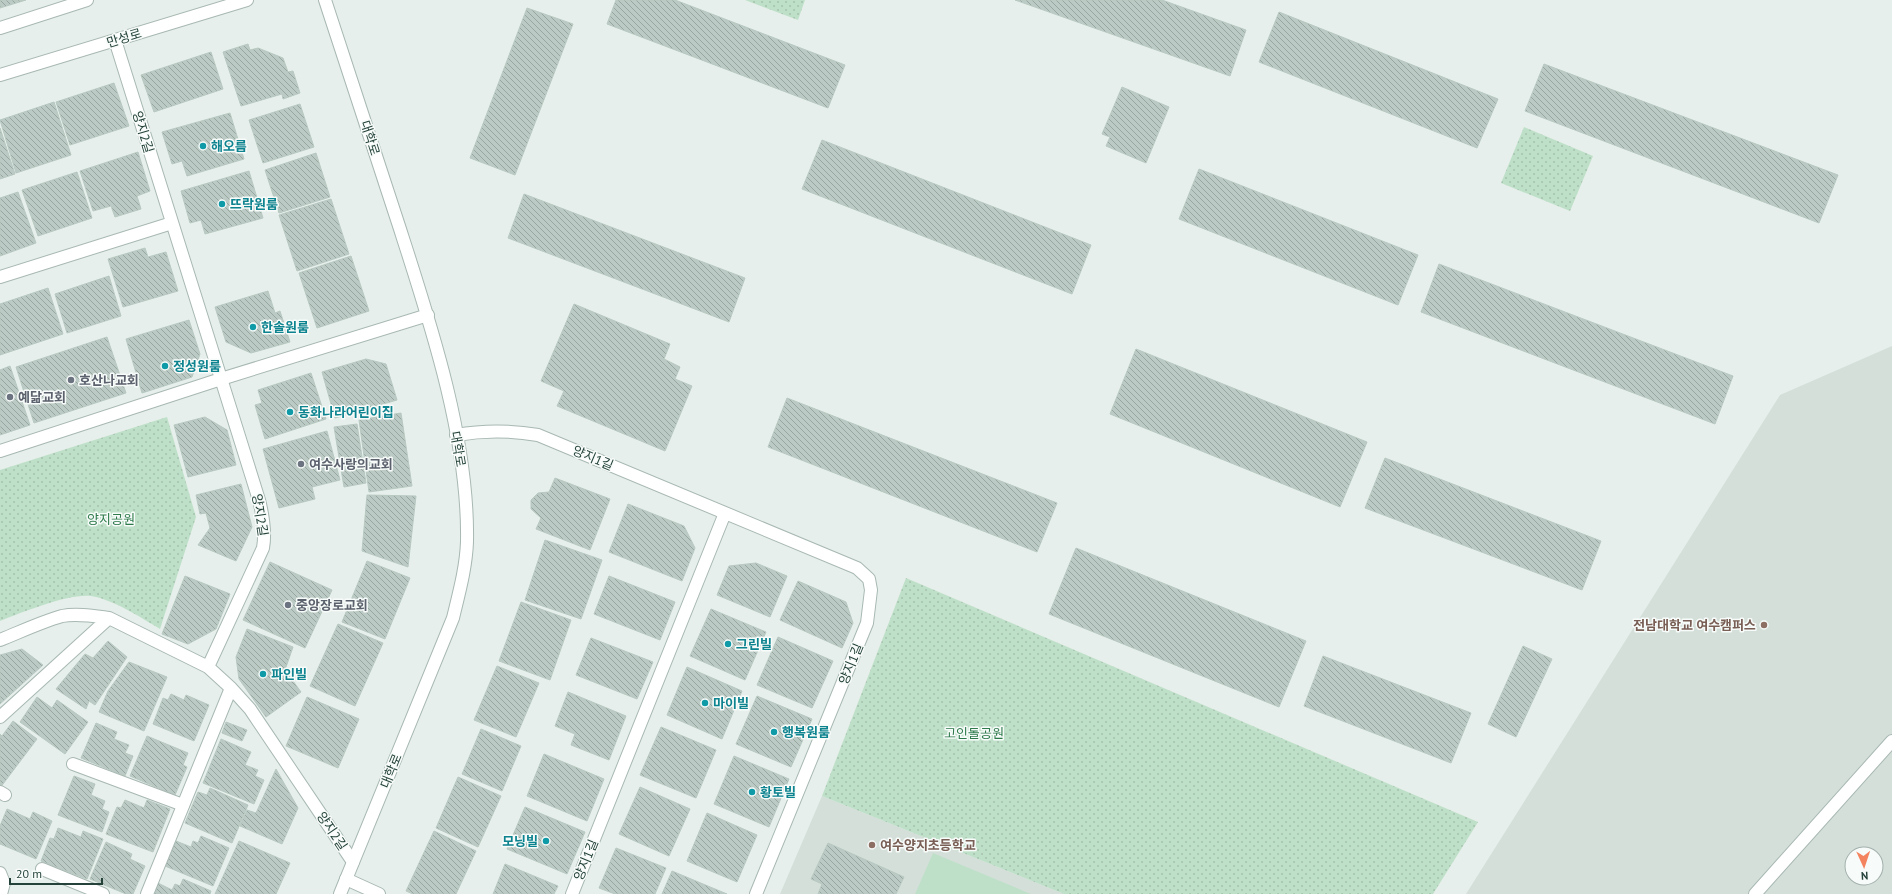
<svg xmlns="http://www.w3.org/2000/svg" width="1892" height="894" font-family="'PT Sans','Noto Sans KR',sans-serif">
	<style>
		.built { fill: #d4dfda; fill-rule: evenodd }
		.grass { fill: url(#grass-dots) }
		.pitch { fill: #bfe0c8 }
		.building { fill: url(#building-back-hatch); stroke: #b8c9c2 }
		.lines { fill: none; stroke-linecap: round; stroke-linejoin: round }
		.service-casing { stroke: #a8b8b2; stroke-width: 14 }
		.minor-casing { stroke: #a8b8b2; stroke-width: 14 }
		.tertiary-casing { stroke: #a8b8b2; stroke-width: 14 }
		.service { stroke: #fff; stroke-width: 12 }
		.minor { stroke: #fff; stroke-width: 12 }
		.tertiary { stroke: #fff; stroke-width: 12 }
		.culture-dot { fill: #0f9aa8; stroke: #f7fbf9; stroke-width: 1.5 }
		.worship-dot { fill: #6b7280; stroke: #f7fbf9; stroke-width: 1.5 }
		.education-dot { fill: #8d6e63; stroke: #f7fbf9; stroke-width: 1.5 }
		.labels { text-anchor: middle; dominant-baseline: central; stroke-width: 3; stroke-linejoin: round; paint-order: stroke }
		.street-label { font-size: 13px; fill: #24423a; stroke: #f7fbf9 }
		.culture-label { font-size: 13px; font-weight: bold; fill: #0d838f; stroke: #f7fbf9; text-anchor: start }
		.worship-label { font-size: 13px; font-weight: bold; fill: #5b616d; stroke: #f7fbf9; text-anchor: start }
		.park-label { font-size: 13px; fill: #2d7a4b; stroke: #f7fbf9 }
		.education-label { font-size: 13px; font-weight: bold; fill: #785e54; stroke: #f7fbf9; text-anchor: end }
	</style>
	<defs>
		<pattern id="grass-dots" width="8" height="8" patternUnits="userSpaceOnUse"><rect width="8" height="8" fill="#bfe0c8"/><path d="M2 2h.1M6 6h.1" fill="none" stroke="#a4c1ad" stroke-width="1.8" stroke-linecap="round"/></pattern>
		<pattern id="building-back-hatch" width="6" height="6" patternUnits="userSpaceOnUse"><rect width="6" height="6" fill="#bbcac4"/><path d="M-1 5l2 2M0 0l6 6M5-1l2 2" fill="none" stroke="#98a6a0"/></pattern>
	</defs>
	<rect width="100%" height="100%" fill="#e6efeb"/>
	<path class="built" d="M1892,346v548h-426l314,-499zM1852,854h24v24h-24z
		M822,796l242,98h-284z"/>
	<path class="grass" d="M745,0h60l-7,20z
		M1524,127l69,29 -23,55 -69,-28z
		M167,417l29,100 -36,112c-18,-11 -48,-30 -69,-33 -25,-2 -67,16 -91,25v-151z
		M906,578l572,244 -45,72h-369l-242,-98z"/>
	<path class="pitch" d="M933,853l98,41h-116z"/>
	<path class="building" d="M0,0h26l-26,8z
		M616,0h59l170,65 -17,43 -221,-84z
		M1015,0h147l84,30 -16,46z
		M527,8l46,16 -58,151 -45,-17z
		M1279,12l219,87 -21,49 -218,-86z
		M248,44l2,6 8,-2 25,10 5,14 5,-1 7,22 -17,6 -1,-5 -41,12 -18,-54z
		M211,52l12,37 -69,23 -13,-37z
		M1544,64l294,111 -19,48 -294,-112z
		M114,83l15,43 -59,19 -14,-43z
		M1122,87l47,20 -23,56 -40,-17 4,-9 -8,-3z
		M54,102l17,53 -55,18 -16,-53z
		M300,104l14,43 -51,16 -14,-43z
		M230,113l14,46 -57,17 -5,-15 -10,3 -10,-32z
		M0,128l15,46 -15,5z
		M822,140l269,105 -19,49 -270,-105z
		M138,152l12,39 -13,5 4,13 -26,8 -4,-11 -18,5 -13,-40z
		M316,153l14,44 -51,16 -14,-43z
		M1199,169l219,86 -20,50 -219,-86z
		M249,171l14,47 -58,16 -4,-14 -11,3 -9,-32z
		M77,172l15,46 -54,18 -16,-46z
		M18,192l18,51 -36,13v-58z
		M524,194l221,84 -16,44 -221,-84z
		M331,199l18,55 -52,17 -18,-56z
		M145,248l3,9 18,-5 12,39 -55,16 -15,-48z
		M351,256l18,55 -52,17 -18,-55z
		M1439,264l294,112 -18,48 -294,-112z
		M109,276l12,40 -54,17 -12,-39z
		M48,288l15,46 -63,21v-51z
		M268,291l7,22 5,-2 10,31 -39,11 -25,-11 -11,-35z
		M574,304l96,40 -6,15 16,8 -5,12 17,7 -27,65 -108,-45 7,-15 -23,-10z
		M189,320l11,34 -8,23 -50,16 -16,-54z
		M107,337l19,56 -92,30 -18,-56z
		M1136,349l231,93 -27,65 -230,-93z
		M366,359l20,5 11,36 -62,18 -13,-46z
		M10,366l20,59 -30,10v-65z
		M311,373l15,46 -61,20 -10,-34 7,-2 -4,-13z
		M787,398l270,105 -20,49 -269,-105z
		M401,413l11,73 -43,6 -10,-72z
		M205,417l22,13 9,35 -48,12 -14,-52z
		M357,424l9,59 -22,4 -10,-60z
		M327,431l13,49 -28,7 3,12 -36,9 -16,-59z
		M1385,458l216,83 -19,49 -217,-82z
		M555,478l55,21 -20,51 -54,-21 5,-11 -10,-9v-9l7,-7 11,-1z
		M241,484l11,43 -16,34 -38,-16 12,-17 -4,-15 -6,1 -4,-19z
		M367,495l49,1 -8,71 -46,-16z
		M628,504l56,22 11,22 -13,33 -73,-29z
		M545,540l57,20 -21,59 -56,-19z
		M1076,548l230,93 -27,66 -230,-93z
		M367,561l43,17 -25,61 -43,-17z
		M270,562l62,28 -27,58 -62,-28z
		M756,563l31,13 -17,41 -53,-22 12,-29z
		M185,576l45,18 -14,35 -28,15 -26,-10z
		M609,576l66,26 -15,38 -66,-26z
		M798,581l48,21 7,21 -11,25 -62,-28z
		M521,602l50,18 -21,60 -51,-19z
		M711,609l55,23 -21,48 -55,-24z
		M338,624l45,19 -28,63 -45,-20z
		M247,629l46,18 -8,23 16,22 -35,25 -27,-38 -3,-22z
		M778,637l55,24 -21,47 -55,-23z
		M591,638l62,24 -16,37 -61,-24z
		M108,641l19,16 -32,48 -6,-4 -3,8 -30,-20 29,-35 8,4z
		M1523,646l29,13 -36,78 -28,-13z
		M22,649l21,16 -43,39v-49z
		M1323,656l148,57 -20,50 -147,-57z
		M129,662l38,15 -23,54 -45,-19 9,-21z
		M497,666l42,17 -23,54 -42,-17z
		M687,667l55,24 -20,48 -55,-24z
		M568,692l58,24 -17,44 -38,-15 4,-11 -20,-8z
		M171,694l13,6 2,-5 23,10 -15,36 -41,-17 10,-26 5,2z
		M757,696l55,23 -21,48 -55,-23z
		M37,697l15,11 5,-8 31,22 -23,32 -45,-32z
		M307,697l52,22 -21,49 -52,-22z
		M13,721l24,18 -37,49v-54l2,2z
		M226,722l21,8 -5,11 -20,-8z
		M96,723l21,9 -3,7 15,6 -4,8 8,3 -8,20 -44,-18z
		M661,727l55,23 -20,48 -56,-23z
		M481,729l40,17 -19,45 -40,-17z
		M147,736l41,17 -5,12 4,2 -12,28 -45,-19z
		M221,739l30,13 -6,13 13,5 -3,6 9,4 -10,24 -51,-21z
		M544,754l60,25 -17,42 -60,-25z
		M734,756l55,23 -20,48 -55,-23z
		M276,769l22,39 -16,36 -42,-18 7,-16 9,3z
		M74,776l21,8 -4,11 14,6 -3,8 7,3 -7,20 -44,-17z
		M458,777l43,19 -23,51 -42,-19z
		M640,787l50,22 -21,47 -50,-22z
		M210,788l38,17 -16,38 -47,-20 13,-31 9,3z
		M125,800l19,8 3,-8 23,9 -17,43 -47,-18 11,-27 4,1z
		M525,807l60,25 -18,42 -60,-25z
		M7,809l23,10 3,-7 19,9 -16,38 -36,-15v-18z
		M707,813l50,22 -20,47 -50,-21z
		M58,828l23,9 2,-6 20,8 -16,40 -46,-18 9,-23 4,1z
		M434,831l42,20 -20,43h-43l-7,-3z
		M201,836l28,12 -16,38 -48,-20 11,-25 15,6 2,-6 5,2z
		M239,841l51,22 -14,31h-61z
		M106,842l26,12 -2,5 15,7 -12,28h-7l-36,-15z
		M828,843l76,34 -8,17h-78l4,-10 -11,-5z
		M616,848l50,20 -11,26h-40l-16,-6z
		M505,864l53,22 -4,8h-61z
		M672,871l55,23h-65z
		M183,879l28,12 -1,3h-57l5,-11 14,7 3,-6 5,2z"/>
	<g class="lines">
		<defs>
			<path id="service" d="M73,764l110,41
				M0,792l5,3
				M42,869l61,25
				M1755,894l137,-153"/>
			<path id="minor" d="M115,40l144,460c4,16 7,32 4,48l-55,119
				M0,277l172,-54
				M456,435c28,-5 53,-5 82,0l319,133 12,11 2,11 -4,33 -111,271
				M0,451l221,-72 207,-64
				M0,640c20,-8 41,-18 62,-24 15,-3 32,0 47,2l99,49 23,21 19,21 103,153
				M0,717l109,-99
				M0,873l4,10 -3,11
				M346,879l33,15
				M147,894l84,-206
				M572,894l153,-381"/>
			<path id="tertiary" d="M325,0c25,76 50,153 75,229 31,96 69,211 67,313 -1,26 -8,51 -14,76l-113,276
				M0,28l87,-28
				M0,75l247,-75"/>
		</defs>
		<use href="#service" class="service-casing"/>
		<use href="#minor" class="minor-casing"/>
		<use href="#tertiary" class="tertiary-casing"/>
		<use href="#service" class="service"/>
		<use href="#minor" class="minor"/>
		<use href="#tertiary" class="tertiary"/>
	</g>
	<g class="culture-dot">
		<circle cx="203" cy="146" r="4"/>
		<circle cx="222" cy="204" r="4"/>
		<circle cx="253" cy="327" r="4"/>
		<circle cx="165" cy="366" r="4"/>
		<circle cx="290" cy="412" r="4"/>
		<circle cx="728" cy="644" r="4"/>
		<circle cx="263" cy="674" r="4"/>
		<circle cx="705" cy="703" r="4"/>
		<circle cx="774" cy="732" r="4"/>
		<circle cx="752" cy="792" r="4"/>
		<circle cx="546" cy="841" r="4"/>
	</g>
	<g class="worship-dot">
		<circle cx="71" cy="380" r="4"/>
		<circle cx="10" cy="397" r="4"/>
		<circle cx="301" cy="464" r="4"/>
		<circle cx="288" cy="605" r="4"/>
	</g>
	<g class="education-dot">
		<circle cx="1764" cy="625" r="4"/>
		<circle cx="872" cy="845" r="4"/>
	</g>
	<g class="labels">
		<g class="street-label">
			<text transform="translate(124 38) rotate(-17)">만성로</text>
			<text transform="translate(143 132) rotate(73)">양지2길</text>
			<text transform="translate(370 138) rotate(72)">대학로</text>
			<text transform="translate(458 449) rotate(80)">대학로</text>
			<text transform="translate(593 458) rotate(23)">양지1길</text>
			<text transform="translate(260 515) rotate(81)">양지2길</text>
			<text transform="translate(851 664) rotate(-68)">양지1길</text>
			<text transform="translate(391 771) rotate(-68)">대학로</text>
			<text transform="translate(332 831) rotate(56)">양지2길</text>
			<text transform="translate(586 860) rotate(-68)">양지1길</text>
		</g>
		<g class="culture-label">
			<text x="211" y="146">해오름</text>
			<text x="230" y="204">뜨락원룸</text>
			<text x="261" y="327">한솔원룸</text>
			<text x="173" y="366">정성원룸</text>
			<text x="298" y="412">동화나라어린이집</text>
			<text x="736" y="644">그린빌</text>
			<text x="271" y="674">파인빌</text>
			<text x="713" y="703">마이빌</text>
			<text x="782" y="732">행복원룸</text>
			<text x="760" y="792">황토빌</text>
			<text x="538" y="841" text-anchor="end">모닝빌</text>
		</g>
		<g class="worship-label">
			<text x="79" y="380">호산나교회</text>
			<text x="18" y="397">예닮교회</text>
			<text x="309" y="464">여수사랑의교회</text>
			<text x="296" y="605">중앙장로교회</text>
		</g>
		<g class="park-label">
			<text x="111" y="519">양지공원</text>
			<text x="974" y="733">고인돌공원</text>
		</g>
		<g class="education-label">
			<text x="1756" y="625">전남대학교 여수캠퍼스</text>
			<text x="880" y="845" text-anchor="start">여수양지초등학교</text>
		</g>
	</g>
	<g transform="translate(1864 866) rotate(177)"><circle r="19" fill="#f7fbf9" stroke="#a3b1ad"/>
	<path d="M0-3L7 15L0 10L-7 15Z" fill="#f4845f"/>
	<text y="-6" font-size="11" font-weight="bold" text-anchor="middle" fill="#24423a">N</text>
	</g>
	<path d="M10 878v6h92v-6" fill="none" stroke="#24423a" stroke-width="2"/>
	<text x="16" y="878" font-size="12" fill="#24423a" stroke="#f7fbf9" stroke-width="3" paint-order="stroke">20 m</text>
</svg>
